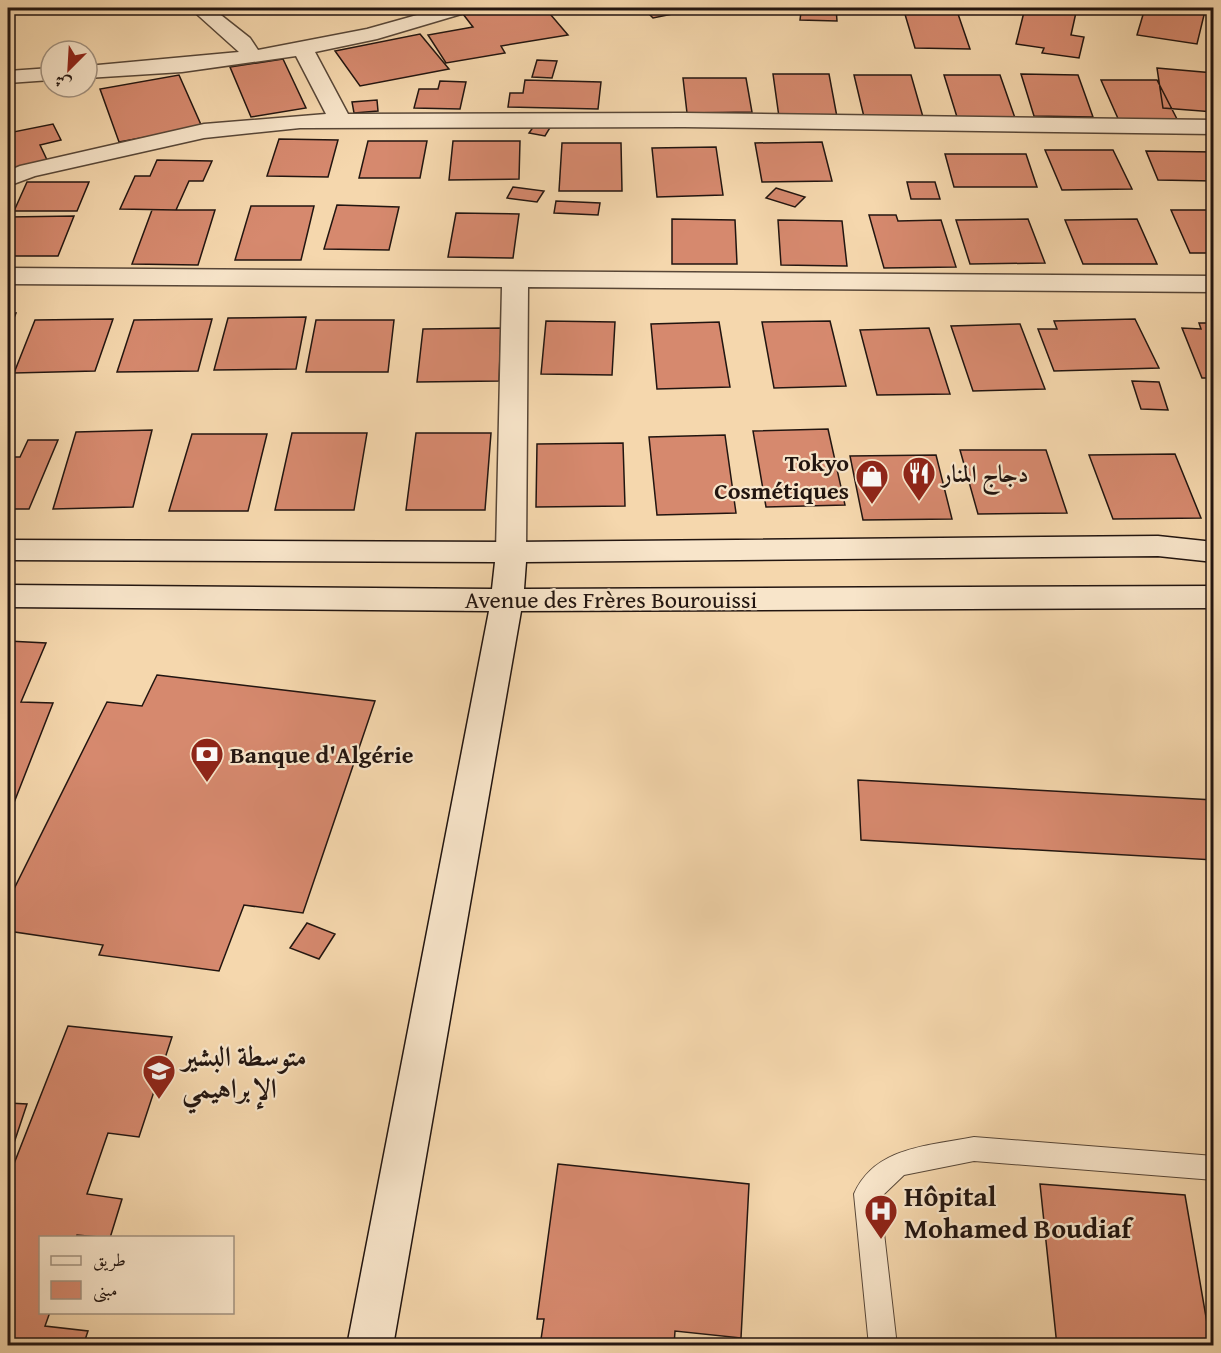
<svg xmlns="http://www.w3.org/2000/svg" width="1221" height="1353" font-family="'Gentium Book Plus',Amiri,serif">
	<style>
		.building { fill: #d6896e; stroke: #221510; stroke-width: 1.5 }
		.lines { fill: none; stroke-linecap: round; stroke-linejoin: round }
		.lane-casing { stroke: #574637; stroke-width: 2 }
		.street-casing { stroke: #574637; stroke-width: 3 }
		.secondary-casing { stroke: #221510; stroke-width: 3 }
		.lane { fill: #f8e5ca; fill-rule: evenodd }
		.street { fill: #f8e5ca; fill-rule: evenodd }
		.secondary { fill: #f8e5ca; fill-rule: evenodd }
		.labels { text-anchor: middle; dominant-baseline: central; stroke-width: 4.5; stroke-linejoin: round; paint-order: stroke }
		.poi-label { font-size: 24px; font-weight: bold; fill: #221510; stroke: #f8e5ca; text-anchor: start }
		.street-label { font-size: 24px; fill: #221510; stroke: #f8e5ca }
		.near-poi-label { font-size: 28px; font-weight: bold; fill: #221510; stroke: #f8e5ca; text-anchor: start }
	</style>
	<rect width="100%" height="100%" fill="#f5d7ad"/>
	<filter id="stains"><feTurbulence type="fractalNoise" baseFrequency=".00333" numOctaves="4"/><feColorMatrix values="0 0 0 0 .2 0 0 0 0 .09 0 0 0 0 .02 0 0 0 .5 -.17"/></filter>
	<radialGradient id="worn" r=".72"><stop offset=".6" stop-color="#630" stop-opacity="0"/><stop offset="1" stop-color="#630" stop-opacity=".3"/></radialGradient>
	<path class="building" d="M500,8h45l23,27 -67,11 4,7 -59,10 -18,-28 45,-8 -10,-13z
		M643,8h40l4,3 -34,7z
		M785,8h51l1,13 -37,-1 1,-8h-16z
		M949,8h43l-2,6z
		M1025,8h52l-6,27 13,2 -5,21 -37,-5 2,-5 -28,-4z
		M1145,8h33l27,3 -8,33 -60,-9z
		M904,11h53l13,38 -55,-1z
		M420,34l29,35 -89,17 -25,-35z
		M283,59l23,49 -55,9 -21,-50z
		M537,60l20,1 -5,17 -20,-1z
		M1157,68l57,5v39l-51,-4z
		M773,74h56l8,43h-58z
		M1021,74l57,1 15,42 -59,-1z
		M179,75l23,52 -83,15 -19,-53z
		M854,75h57l12,42h-59z
		M944,75h56l15,43 -58,-1z
		M683,78h63l6,34 -65,1z
		M525,80l76,2 -3,27 -90,-2 2,-14h13z
		M1101,80h56l22,43h-59z
		M440,81l26,1 -6,27 -46,-1 5,-19h19z
		M377,100l1,11 -24,2 -2,-11z
		M536,123l15,3 -6,10 -16,-3z
		M53,124l8,16 -21,5 8,17 -40,9v-38z
		M279,139l59,1 -10,37 -61,-1z
		M368,141h59l-7,37h-61z
		M453,141h67l-1,38 -70,1z
		M822,142l10,39 -70,1 -7,-39z
		M562,143h59l1,48h-63z
		M716,147l7,48 -66,2 -5,-49z
		M1045,150h68l19,39 -70,1z
		M1146,151l68,1v29l-56,-1z
		M945,154h81l11,33h-83z
		M157,160l55,1 -9,20h-14l-13,29 -56,-1 15,-33h15z
		M27,182h62l-12,29h-63z
		M907,182h28l5,17h-29z
		M513,187l31,4 -7,11 -30,-4z
		M776,188l29,9 -10,10 -29,-9z
		M556,201l44,2 -2,12 -44,-2z
		M337,205l62,2 -10,43 -65,-1z
		M251,206h63l-13,54h-66z
		M152,210h63l-17,55 -66,-1z
		M1171,210h43v43h-24z
		M456,213l63,1 -6,44 -65,-1z
		M869,215h27l2,6 43,-1 15,47 -72,1z
		M74,216l-16,40h-50v-39z
		M672,219l63,1 2,44h-65z
		M1028,219l17,44 -75,1 -14,-44z
		M1137,219l20,45h-74l-18,-44z
		M778,220l64,1 5,45 -66,-1z
		M8,313h8l-8,20z
		M306,317l-10,52 -82,1 14,-52z
		M113,319l-18,52 -81,2 21,-53z
		M212,319l-14,52 -81,1 17,-52z
		M1135,319l24,49 -105,3 -16,-42h19l-3,-8z
		M316,320h78l-6,52h-82z
		M546,321l69,1 -3,53 -71,-1z
		M830,321l16,65 -72,2 -12,-66z
		M719,322l11,65 -73,2 -6,-65z
		M1199,323h15v55h-12l-20,-50 19,1z
		M1020,324l25,65 -72,2 -22,-65z
		M501,328l-2,53 -82,1 6,-53z
		M929,328l21,66 -73,1 -17,-65z
		M1132,381l27,1 9,28 -27,-1z
		M828,429l17,76 -79,2 -13,-76z
		M152,430l-19,77 -80,2 23,-77z
		M292,433h75l-13,77h-79z
		M416,433h75l-6,77h-79z
		M192,434h75l-19,77h-79z
		M725,435l11,78 -79,2 -8,-78z
		M28,440h30l-29,69h-21v-52h12z
		M623,443l2,63 -89,1 1,-63z
		M960,450h86l21,63 -89,1z
		M1175,454l26,64 -88,1 -24,-64z
		M936,455l16,64 -89,1 -13,-64z
		M8,641l38,2 -25,59 32,1 -45,115z
		M157,675l218,26 -72,212 -59,-8 -25,66 -120,-16 4,-10 -95,-14v-30l99,-199 35,4z
		M858,780l356,20v60l-353,-20z
		M307,923l28,11 -16,25 -29,-11z
		M68,1026l104,11 -33,100 -31,-4 -21,61 35,5 -12,39 -33,-3 -1,3h-36v74h10l-5,14 43,5 -5,15h-75v-167z
		M8,1103l19,1 -19,57z
		M558,1164l191,20 -8,154 -66,-7 -1,15h-134l4,-27h-7z
		M1040,1184l145,11 26,151h-154z"/>
	<g class="lines">
		<defs>
			<path id="lane" d="M974,1137l240,19v24l-240,-19 -70,14 -24,23 17,148h-28l-15,-152c21,-48 76,-48 120,-57z"/>
			<path id="street" d="M190,8h22l38,30 8,12 109,-21 75,-21h29l-3,4 -91,27 -62,13 33,62 336,-1 530,7v14l-530,-7 -384,1 -96,10 -169,38 -27,10v-15l12,-5 184,-42 122,-10 -30,-58 -114,16 -95,6v-12l152,-14z
				M51,68v12l-43,3v-12z
				M8,268l1206,8v16l-686,-5 -2,265 -4,7 -11,3 -11,-3 -4,-7 6,-265 -494,-3z"/>
			<path id="secondary" d="M1158,536l56,6v20l-56,-6 -632,6 -2,27 690,-3v22l-693,3 -128,735h-46l142,-735 -481,-4v-22l484,4 3,-27 -487,-2v-20l503,2z"/>
		</defs>
		<use href="#lane" class="lane-casing"/>
		<use href="#street" class="street-casing"/>
		<use href="#secondary" class="secondary-casing"/>
		<use href="#lane" class="lane"/>
		<use href="#street" class="street"/>
		<use href="#secondary" class="secondary"/>
	</g>
	<defs>
		<symbol id="restaurant-pin" viewBox="-11 -11 22 30"><path d="M0 17L-7.5 6A9.5 9.5 0 1 1 7.5 6Z" fill="#8f2418" stroke="#f8e5ca"/><path d="M-5-6h1v4h1v-4h1v4h1v-4h1v5L-1.5 .5V6h-2V.5L-5-1ZM5-6V6H3V1.5H1.5Q1.5-4 5-6Z" fill="#fff"/></symbol>
		<symbol id="shop-pin" viewBox="-11 -11 22 30"><path d="M0 17L-7.5 6A9.5 9.5 0 1 1 7.5 6Z" fill="#8f2418" stroke="#f8e5ca"/><path d="M-5-2.5h2.3a2.7 3.5 0 0 1 5.4 0H5L5.5 6h-11ZM-1.5-2.5h3a1.5 2.3 0 0 0-3 0Z" fill="#fff"/></symbol>
		<symbol id="bank-pin" viewBox="-11 -11 22 30"><path d="M0 17L-7.5 6A9.5 9.5 0 1 1 7.5 6Z" fill="#8f2418" stroke="#f8e5ca"/><path d="M-6-4H6V4H-6ZM0-2.3a2.3 2.3 0 1 0 0 4.6a2.3 2.3 0 1 0 0-4.6Z" fill="#fff"/></symbol>
		<symbol id="school-pin" viewBox="-11 -11 22 30"><path d="M0 17L-7.5 6A9.5 9.5 0 1 1 7.5 6Z" fill="#8f2418" stroke="#f8e5ca"/><path d="M0-5L7-2L0 1L-7-2ZM-4 1L0 2.5L4 1V4Q0 6-4 4Z" fill="#fff"/></symbol>
		<symbol id="hospital-pin" viewBox="-11 -11 22 30"><path d="M0 17L-7.5 6A9.5 9.5 0 1 1 7.5 6Z" fill="#8f2418" stroke="#f8e5ca"/><path d="M-5-5h3v3.5h4V-5h3V5h-3V1.5h-4V5h-3Z" fill="#fff"/></symbol>
	</defs>
	<g fill-rule="evenodd">
		<use href="#restaurant-pin" x="900" y="454" width="38" height="52"/>
		<use href="#shop-pin" x="853" y="457" width="38" height="52"/>
		<use href="#bank-pin" x="188" y="735" width="38" height="52"/>
		<use href="#school-pin" x="140" y="1052" width="38" height="52"/>
		<use href="#hospital-pin" x="862" y="1192" width="38" height="52"/>
	</g>
	<g class="labels">
		<g class="poi-label">
			<text x="849" y="462" text-anchor="end">Tokyo<tspan x="849" dy="28">Cosmétiques</tspan></text>
			<text x="942" y="473">دجاج المنار</text>
			<text x="230" y="754">Banque d'Algérie</text>
		</g>
		<g class="street-label">
			<text x="611" y="599">Avenue des Frères Bourouissi</text>
		</g>
		<g class="near-poi-label">
			<text x="182" y="1055">متوسطة البشير<tspan x="182" dy="32">الإبراهيمي</tspan></text>
			<text x="904" y="1195">Hôpital<tspan x="904" dy="32">Mohamed Boudiaf</tspan></text>
		</g>
	</g>
	<rect width="1221" height="1353" fill="none" stroke="#f5d7ad" stroke-width="30"/>
	<rect x="9" y="9" width="1203" height="1335" fill="none" stroke="#221510" stroke-width="3"/>
	<rect x="15" y="15" width="1191" height="1323" fill="none" stroke="#221510" stroke-width="1.5"/>
	<rect x="39" y="1236" width="195" height="78" fill="#f8e5ca" stroke="#a29280" stroke-width="1.5"/>
	<rect x="51" y="1256" width="30" height="9" fill="#f8e5ca" stroke="#a29280" stroke-width="1.5"/>
	<text x="93" y="1266" font-size="18" fill="#221510">طريق</text>
	<rect x="51" y="1281" width="30" height="18" fill="#d6896e" stroke="#a29280" stroke-width="1.5"/>
	<text x="93" y="1296" font-size="18" fill="#221510">مبنى</text>
	<g transform="translate(69 69) rotate(204)"><circle r="28" fill="#f8e5ca" stroke="#a29280" stroke-width="1.5"/>
	<path d="M0-4.5L10 22L0 15L-10 22Z" fill="#8f2418"/>
	<text y="-9" font-size="16" font-weight="bold" text-anchor="middle" fill="#221510">ش</text>
	</g>
	<rect width="100%" height="100%" filter="url(#stains)"/>
	<rect width="100%" height="100%" fill="url(#worn)"/>
</svg>
